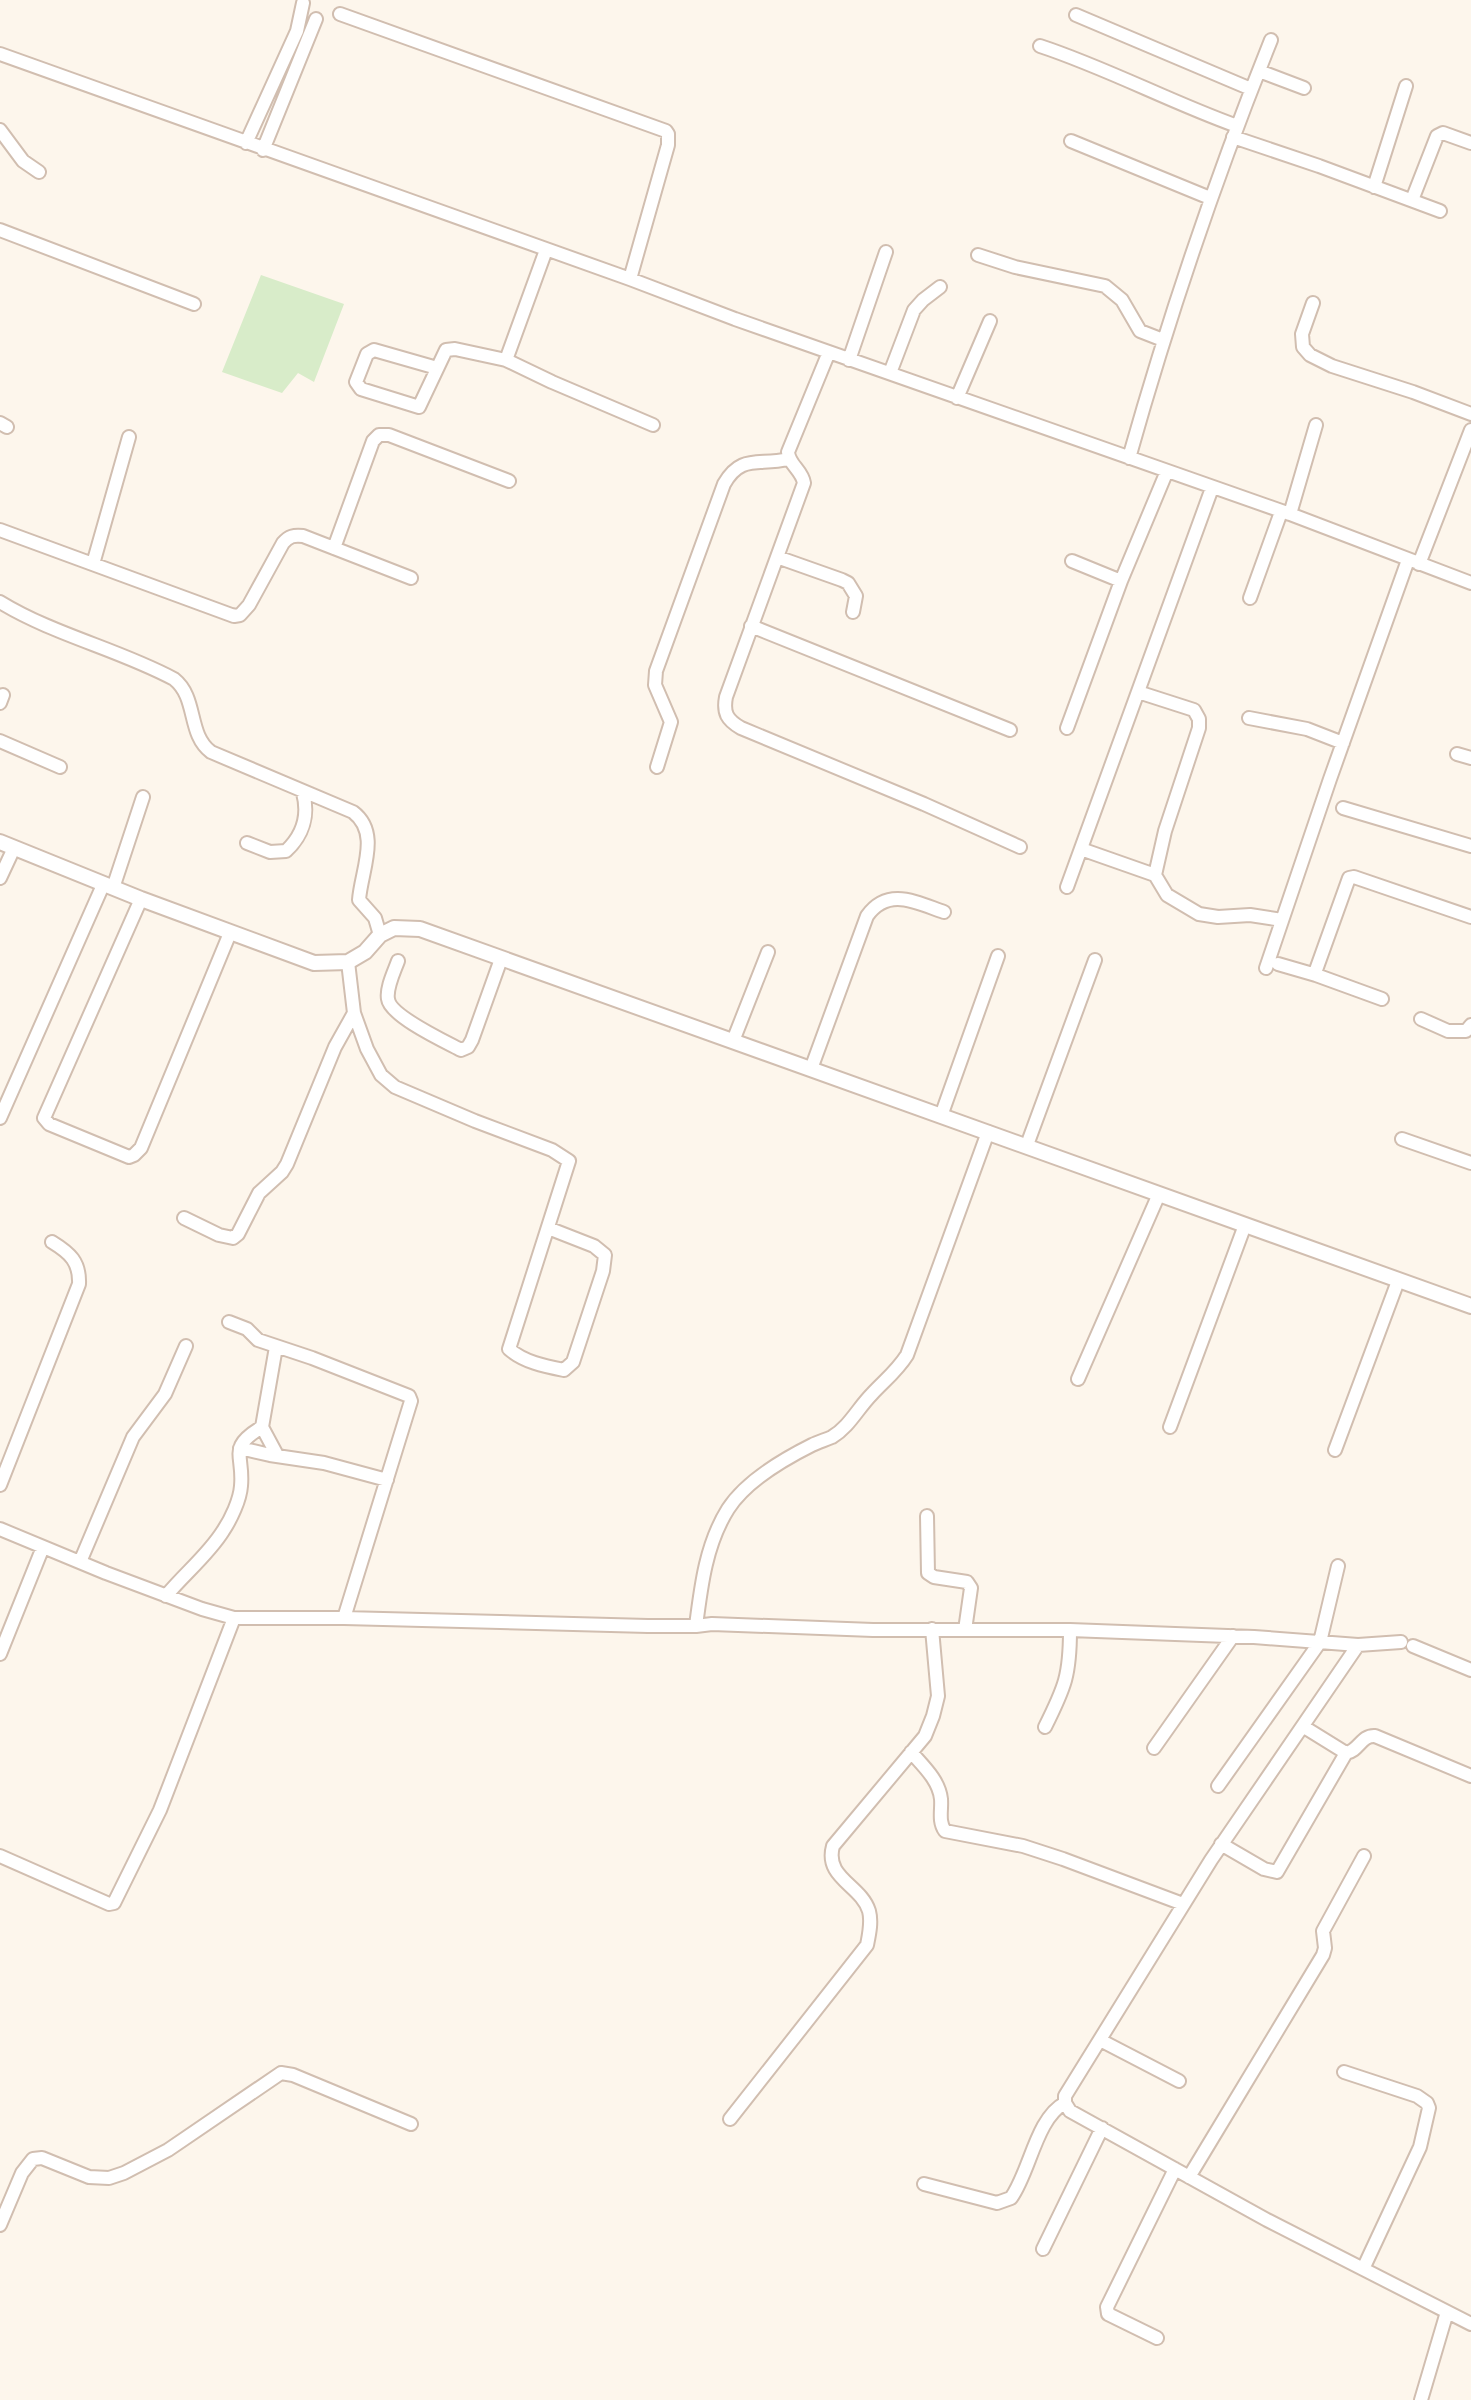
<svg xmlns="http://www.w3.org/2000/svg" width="1471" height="2400" font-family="Barlow,sans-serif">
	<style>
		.green { fill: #d8ecc9 }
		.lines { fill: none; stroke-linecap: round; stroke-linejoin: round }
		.minor-casing { stroke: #d1beb0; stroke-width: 16 }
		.tertiary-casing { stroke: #d1beb0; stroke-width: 18 }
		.minor { stroke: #fff; stroke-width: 12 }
		.tertiary { stroke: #fff; stroke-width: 14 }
	</style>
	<rect width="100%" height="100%" fill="#fdf6ec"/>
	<path class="green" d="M261,275l83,29 -30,78 -16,-9 -16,20 -60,-21z"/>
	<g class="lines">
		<defs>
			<path id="minor" d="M340,14l326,117 2,3v11l-38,134
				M1076,15l175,74
				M1040,46c67,22 130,56 197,80
				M0,54l630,225 105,40 555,195 181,69
				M1259,71l45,17
				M0,130l23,31 16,11
				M1233,137l86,29 121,45
				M1071,141l139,57
				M246,143l51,-112 6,-28
				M263,150l53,-131
				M1374,187l32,-101
				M1412,200l25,-64 6,-3 28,10
				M0,230l194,74
				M978,255l37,12 90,19 17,14 18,31 23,9
				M1313,303l-11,31 1,13 7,8 22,11 81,26 58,22
				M829,352l-41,100c1,13 14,18 16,31l-78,214c-3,16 1,23 15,31l183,76 96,43
				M506,360l46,22 101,43
				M849,360l37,-108
				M437,368l-63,-18 -7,4 -11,28 5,7 58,18 27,-57 9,-1 51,11 40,-110
				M890,373l24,-63 9,-10 17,-13
				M957,398l33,-77
				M0,423l7,4
				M1129,458c40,-142 87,-281 142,-418
				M1290,514l26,-89
				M0,530l234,86 6,-1 9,-10 34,-62c6,-7 11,-8 20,-7l108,42
				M334,548l39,-107 6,-6h10l120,46
				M777,557l65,23 6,3 8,13 -3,16
				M1072,561l49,20
				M93,564l36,-127
				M1419,564l52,-134
				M1250,598l31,-86
				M0,602c54,33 118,47 174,77 24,19 13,55 37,73l142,60c28,21 8,59 6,88l16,18 5,17
				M751,626l259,104
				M1138,692l56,18 5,9v9l-34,103 -10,44
				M0,703l3,-8
				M1249,718l58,11 36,14
				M1067,728l54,-147 46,-110
				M0,741l60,26
				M1457,754l14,4
				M657,767l14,-45 -16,-37 1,-14 68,-187c17,-30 34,-18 64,-25
				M1343,808l128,38
				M247,843l23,9 16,-1c17,-16 23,-36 17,-58
				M1081,849l74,26 12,20 32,19 19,3 32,-2 32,5
				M0,878l14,-30
				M1067,887l145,-399
				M113,888l30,-91
				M141,899l-97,219 5,6 80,33 5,-2 7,-7 89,-215
				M398,961c-4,11 -12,27 -10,38 2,17 58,43 73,51l7,-3 4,-7 29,-81
				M1278,964l38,11
				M1266,968l64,-189 78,-219
				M1382,999l-66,-24v-5l33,-92 5,-1 117,40
				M354,1013l13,36 14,26 14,12 80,34 77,29 17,11 -60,188c15,13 35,17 55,21l9,-8 30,-91 2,-16 -11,-9 -46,-18
				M1421,1019l27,12h18l5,-6
				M733,1041l35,-89
				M811,1069l56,-153c21,-29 48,-14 77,-4
				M941,1116l57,-160
				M0,1118l103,-233
				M1402,1139l69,24
				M1027,1145l68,-185
				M184,1218l35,17 14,3 5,-4 21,-41 23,-21 5,-8 48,-117 19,-34 -6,-51
				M229,1322l18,7 11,11 54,18 97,38 2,5 -67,217
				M1078,1379l81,-185
				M262,1427l15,28
				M1170,1427l75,-202
				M240,1448l30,7 54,8 63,17
				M1335,1450l63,-169
				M0,1485l79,-201c1,-22 -9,-31 -27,-42
				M927,1516l1,57 6,4 33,5 4,6 -6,42
				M0,1529l106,44 96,36 32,9h110l304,8h48l16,-2 161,6h197l184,7 104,8 43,-3
				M80,1562l53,-125 32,-43 21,-48
				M166,1596c18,-22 42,-41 57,-65 8,-12 17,-31 18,-45 3,-32 -14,-38 21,-59l14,-80
				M696,1626c5,-40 10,-82 32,-117 18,-28 54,-49 84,-64 6,-3 13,-5 20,-8 17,-10 26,-29 40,-43 12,-13 25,-23 35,-39l81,-223
				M1413,1646l58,24
				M0,1654l43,-107
				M1045,1727c20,-40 25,-52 25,-97
				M1304,1727l42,26c13,-2 15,-18 29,-17l96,40
				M1154,1748l79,-112
				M911,1752c12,14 28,28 30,47 1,11 -3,22 4,32l78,15 40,13 120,45
				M1218,1786l102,-144 18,-76
				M1221,1844l43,25 13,3 69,-119
				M0,1856l109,48 5,-1 46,-93 74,-192
				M1100,2040l79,41
				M1344,2072l73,24 10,7 2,5 -9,39 -57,122
				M1065,2103l5,8 197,109 204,104
				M730,2119l137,-174c2,-10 5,-23 2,-34 -8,-26 -45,-33 -36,-65l92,-110 8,-20 5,-20 -6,-67
				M1189,2177l134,-222 2,-7 -2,-17 41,-75
				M924,2184l73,19 14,-5c19,-26 25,-80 54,-95v-7l146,-236 147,-215
				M0,2225l22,-52 11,-14 9,-1 47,19 20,1 15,-5 44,-23 113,-77 12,2 118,49
				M1043,2249l59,-121
				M1157,2338l-49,-24 -1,-7 68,-138
				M1421,2400l26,-88"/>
			<path id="tertiary" d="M0,842l141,57 173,64 34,-1 17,-10 15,-17 14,-7 26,1 1051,377"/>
		</defs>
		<use href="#minor" class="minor-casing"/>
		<use href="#tertiary" class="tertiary-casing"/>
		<use href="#minor" class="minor"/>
		<use href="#tertiary" class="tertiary"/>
	</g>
</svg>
